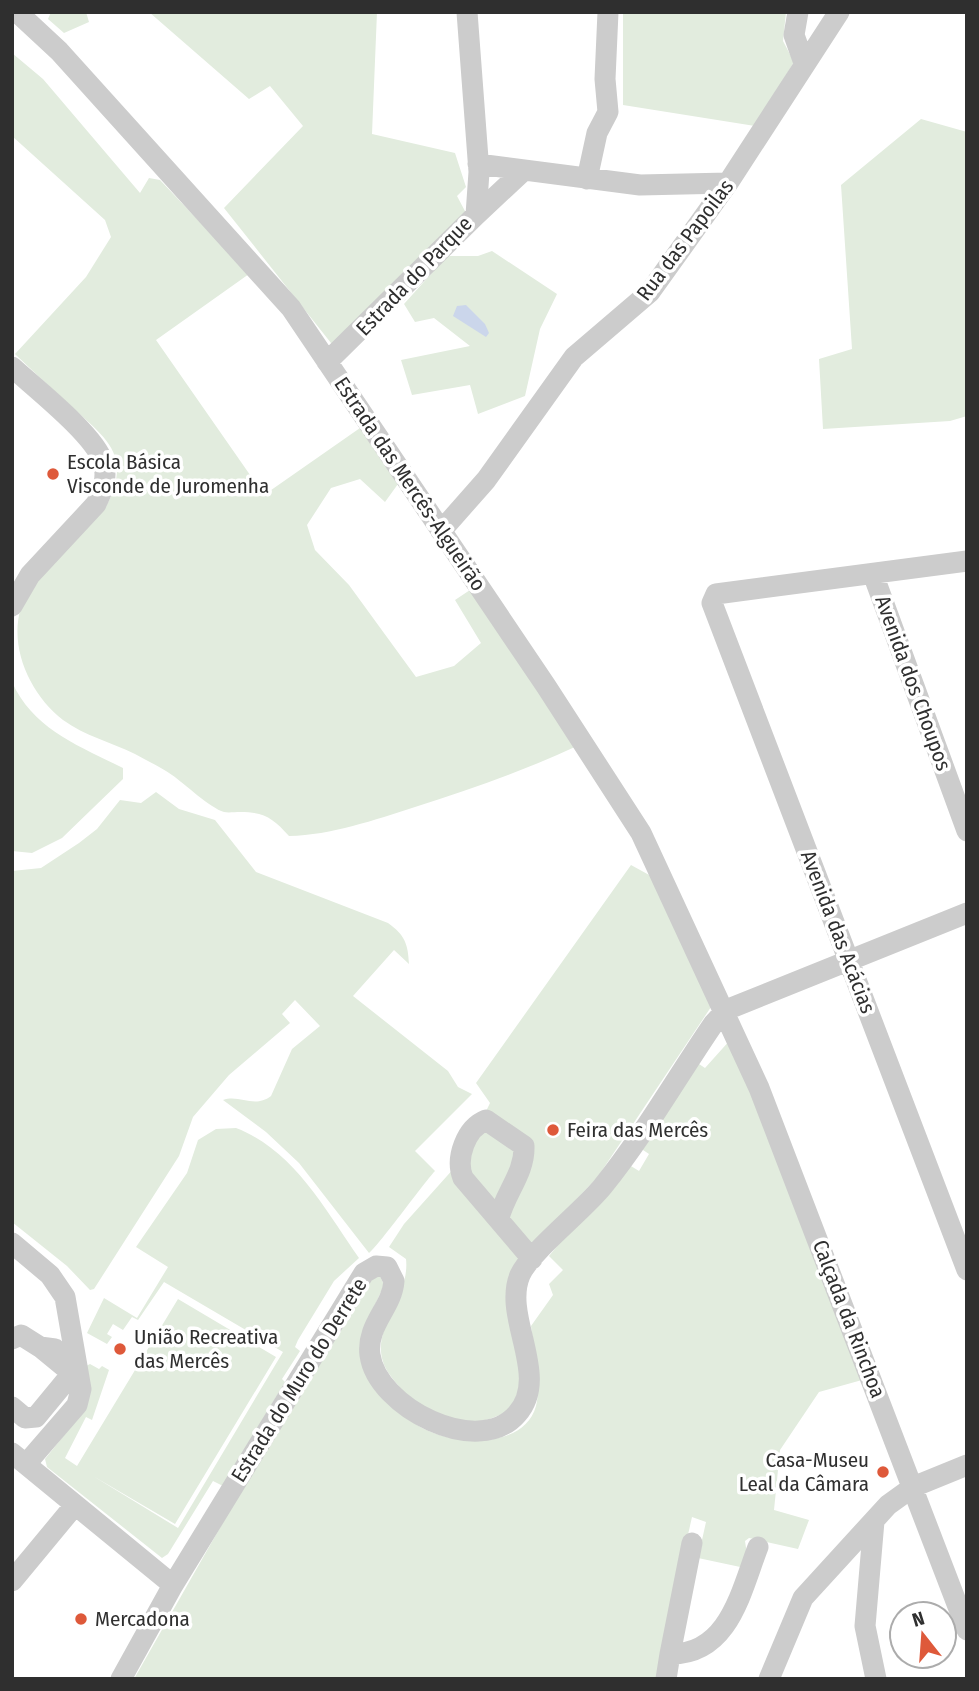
<svg xmlns="http://www.w3.org/2000/svg" width="979" height="1691" font-family="'Fira Sans Condensed',sans-serif">
	<style>
		.green { fill: #e2ecde }
		.water { fill: #cbd6eb }
		.lines { fill: none; stroke-linecap: round; stroke-linejoin: round }
		.minor { stroke: #ccc; stroke-width: 21 }
		.poi-dot { fill: #de593a; stroke: #fff; stroke-width: 2.5 }
		.labels { text-anchor: middle; dominant-baseline: central; stroke-width: 7; stroke-linejoin: round; paint-order: stroke }
		.street-label { font-size: 21px; fill: #2f2f2f; stroke: #fff }
		.poi-label { font-size: 21px; fill: #2f2f2f; stroke: #fff; text-anchor: start }
	</style>
	<rect width="100%" height="100%" fill="#fff"/>
	<path class="green" d="M51,12h35l3,10 -25,11 -16,-14z
		M149,12h228l-5,122 83,19 11,34 -9,9 9,17 -130,131 -5,-1 -107,-135 79,-82 -33,-40 -21,13z
		M623,12h163l-3,29 11,21 -39,64 -132,-21z
		M12,53l31,26 97,114 9,-15 11,2 89,94 -93,66 108,155 96,-67 38,56 -13,18 -25,-23 -29,9 -24,37 8,25 34,35 67,92 38,-11 27,-23 -26,-43 15,-10 107,156c-53,25 -107,43 -162,61 -41,13 -83,28 -126,29 -16,-18 -25,-24 -49,-24 -5,0 -12,1 -16,0 -14,-4 -39,-28 -52,-37 -11,-8 -25,-14 -37,-21 -24,-12 -50,-18 -72,-34 -39,-30 -63,-92 -30,-136 21,-28 49,-52 73,-77 27,-53 0,-68 -35,-101 -19,-17 -38,-35 -56,-52l71,-77 25,-40 -6,-17 -93,-84z
		M921,119l46,13v284l-17,5 -127,8 -4,-70 33,-10 -11,-164z
		M492,251l65,43 -17,35 -15,67 -47,18 -8,-29 -58,10 -11,-35 69,-14 -36,-28 -19,4 -11,-18 43,-48h31z
		M12,682c21,47 67,64 111,86v11l-61,59 -30,15 -20,-2z
		M156,792l23,17 36,11 41,52 132,51c17,12 20,21 21,41l-15,-14 -41,46 95,75 10,16 14,7 -57,57 20,20c-12,13 -59,78 -66,82l-70,-90 -33,-31 -43,-32c17,-6 31,9 48,-4l21,-47 28,-23 -25,-26 -13,14 8,9 -61,52 -36,42 -14,39 -85,133 -4,1 -23,-24 -55,-44v-351l29,-3 38,-25 18,-14 23,-29 21,3z
		M631,865l20,11 60,131 -114,171 -59,61 -23,29 6,115 -9,26c-32,17 -49,17 -82,1 -20,-11 -26,-16 -40,-35 -29,-40 21,-74 16,-116l-17,-12 15,-23 60,-67 26,-54 -14,-20z
		M731,1039l131,341 -43,12 -39,58 -6,60 35,10 -11,29 -49,-11 -4,3 3,20 -3,7 -47,-10 8,-36 -14,-5 -21,93 -10,69h-527l100,-176 135,-225 11,-2 4,9 -20,44c8,16 37,83 46,91 29,25 113,34 126,-14 6,-25 -2,-55 -5,-80l22,-31 -4,-11 14,-14 -14,-14 77,-93 13,8 10,-17 -12,-8 59,-84 9,6z
		M236,1128c58,22 90,83 123,130l-25,23 -36,59 -3,7 5,4 -18,28 3,3 -62,104 -10,-5 -45,73 -6,4 -115,-91 -2,-8 32,-40 9,-53 4,-2 9,5 3,-3 7,4 -17,50 -6,-3 -21,41 12,8 101,-167 98,58 -101,167 -82,-48 85,52 105,-176 -119,-70 -26,38 -6,-3 -9,13 -10,-6 -6,10 5,3 -5,7 -20,-11 17,-35 33,20 31,-51 -32,-20 51,-74 11,-33 18,-11z"/>
	<path class="water" d="M466,305l19,19 4,9 -3,4 -33,-21 4,-10z"/>
	<g class="lines">
		<path class="minor" d="M17,12l42,39 232,257 255,378 95,147 118,255 208,542
			M798,12l-4,23 10,28
			M478,164l162,21 88,-2
			M587,179l10,-46 11,-21 -3,-33 3,-67
			M476,215l46,-43
			M327,362l149,-147 3,-43 -12,-160
			M12,367c23,21 83,68 91,95 5,15 0,28 -7,42l-66,71 -18,31
			M441,531l45,-51 88,-123 76,-65 78,-109 111,-171
			M967,561l-251,33 -4,9 255,667
			M873,574l94,257
			M499,1218c6,-25 26,-45 25,-72l-38,-26c-20,8 -31,38 -23,58l69,81
			M12,1243l38,32 15,22 16,92 -4,16 -51,59
			M12,1339l9,-4 19,12 15,2
			M12,1407l13,11 11,-1 33,-40 -1,-7 -28,-23
			M12,1453l161,132
			M874,1521l-9,105 11,53
			M12,1581l63,-76
			M670,1654l22,-111
			M121,1679l52,-94 191,-312 12,-7 11,1 7,14c-2,27 -28,44 -24,74 7,52 108,104 147,59 34,-38 -15,-97 3,-139 10,-23 64,-65 83,-89 41,-51 74,-109 111,-163l12,-13 241,-97
			M666,1679l4,-25c59,1 71,-63 88,-107
			M769,1679l34,-81 85,-93 25,-18 54,-22"/>
	</g>
	<g class="poi-dot">
		<circle cx="53" cy="474" r="7"/>
		<circle cx="553" cy="1130" r="7"/>
		<circle cx="120" cy="1349" r="7"/>
		<circle cx="883" cy="1472" r="7"/>
		<circle cx="81" cy="1619" r="7"/>
	</g>
	<g class="labels">
		<g class="street-label">
			<text transform="translate(685 240) rotate(-53)">Rua das Papoilas</text>
			<text transform="translate(414 276) rotate(-46)">Estrada do Parque</text>
			<text transform="translate(410 484) rotate(56)">Estrada das Mercês-Algueirão</text>
			<text transform="translate(913 683) rotate(70)">Avenida dos Choupos</text>
			<text transform="translate(838 932) rotate(69)">Avenida das Acácias</text>
			<text transform="translate(849 1319) rotate(69)">Calçada da Rinchoa</text>
			<text transform="translate(299 1380) rotate(-58)">Estrada do Muro do Derrete</text>
		</g>
		<g class="poi-label">
			<text x="67" y="462">Escola Básica<tspan x="67" dy="24">Visconde de Juromenha</tspan></text>
			<text x="567" y="1130">Feira das Mercês</text>
			<text x="134" y="1337">União Recreativa<tspan x="134" dy="24">das Mercês</tspan></text>
			<text x="869" y="1460" text-anchor="end">Casa-Museu<tspan x="869" dy="24">Leal da Câmara</tspan></text>
			<text x="95" y="1619">Mercadona</text>
		</g>
	</g>
	<rect width="979" height="1691" fill="none" stroke="#2f2f2f" stroke-width="28"/>
	<g transform="translate(923 1635) rotate(343)"><circle r="33" fill="#ffffff" stroke="#acacac" stroke-width="2"/>
	<path d="M0-5L12 26L0 18L-12 26Z" fill="#de593a"/>
	<text y="-10" font-size="19" font-weight="bold" text-anchor="middle" fill="#2f2f2f">N</text>
	</g>
</svg>
